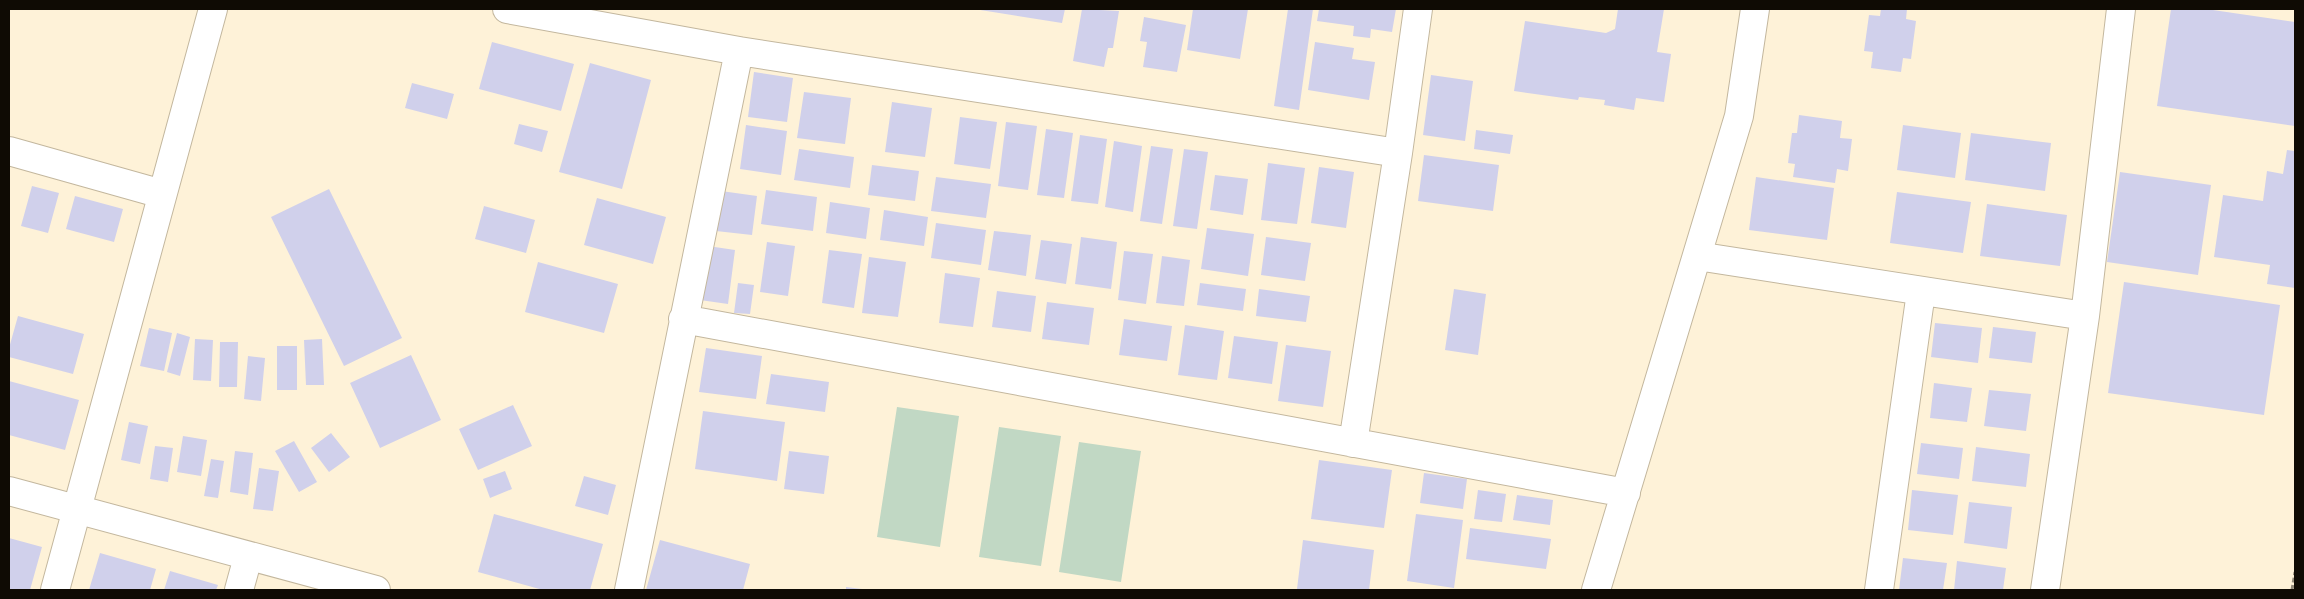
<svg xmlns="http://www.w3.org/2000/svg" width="2304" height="599" font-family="'Archivo Narrow',sans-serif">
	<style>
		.green { fill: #c1d8c4 }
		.building { fill: #d0d0eb }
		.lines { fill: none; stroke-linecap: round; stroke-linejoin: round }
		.minor-casing { stroke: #c3b79e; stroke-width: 30 }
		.tertiary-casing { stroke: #c3b79e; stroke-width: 30 }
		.path { stroke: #928a79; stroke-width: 3; stroke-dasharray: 5 2.5; stroke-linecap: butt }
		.minor { stroke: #fff; stroke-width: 28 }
		.tertiary { stroke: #fff; stroke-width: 28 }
	</style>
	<rect width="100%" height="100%" fill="#fef2d8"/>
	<path class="green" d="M897,407l62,9 -19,131 -63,-10z
		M999,427l62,9 -20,130 -62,-9z
		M1079,442l62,9 -20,131 -62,-10z"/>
	<path class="building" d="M974,9h91l-3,14z
		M1082,9l37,2 -6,37h-5l-4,19 -31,-6z
		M1193,9h55l-8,50 -53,-9z
		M1288,9h25l-14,101 -25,-4z
		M1319,9h77l-4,23 -21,-3 -1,9 -17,-2 1,-10 -37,-5z
		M1618,9h46l-7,43 14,2 -7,48 -28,-4 -2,12 -30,-5 1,-5 -26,-3 -1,3 -64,-9 11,-70 81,12 9,-4z
		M1881,9h26l-1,10 10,2 -5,38 -8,-1 -2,14 -30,-4 2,-16 -9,-1 5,-36 11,1z
		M2171,9h35l89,13v104l-138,-20z
		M1144,17l42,8 -9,47 -34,-5 4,-25 -7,-1z
		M492,42l82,22 -13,47 -82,-22z
		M1315,42l39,6 -2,11 23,3 -6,38 -61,-10z
		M590,63l61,17 -29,109 -63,-17z
		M754,72l39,6 -6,44 -39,-5z
		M1431,75l42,6 -8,60 -42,-6z
		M412,83l42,11 -7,25 -42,-11z
		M804,92l47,6 -6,46 -48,-6z
		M892,102l40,6 -7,49 -40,-5z
		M1799,115l43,6 -2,17 12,1 -4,32 -11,-2 -2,14 -42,-6 2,-13 -7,-1 4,-30h5z
		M960,117l37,5 -7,47 -36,-5z
		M1006,122l31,4 -9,64 -30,-4z
		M519,124l29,7 -6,21 -28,-8z
		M746,125l41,6 -6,44 -41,-6z
		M1903,125l58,8 -6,45 -58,-8z
		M1046,129l27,4 -9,65 -27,-3z
		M1476,130l37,5 -3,19 -36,-5z
		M1971,133l80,10 -6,48 -80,-11z
		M1080,135l27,4 -9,65 -27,-3z
		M1114,141l28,5 -9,66 -28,-5z
		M1151,146l22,3 -11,75 -22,-3z
		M799,149l55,8 -4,31 -56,-8z
		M1184,149l24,3 -11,77 -24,-3z
		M2287,150l8,1v137l-28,-4 3,-19 -56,-8 9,-62 40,6 4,-30 16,3z
		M1424,155l75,10 -6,46 -75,-10z
		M1268,163l37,5 -8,56 -36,-4z
		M872,165l47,6 -4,30 -47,-6z
		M1319,167l35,5 -8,56 -35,-5z
		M2120,172l91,13 -13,90 -91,-13z
		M1215,175l33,4 -5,36 -33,-5z
		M936,177l55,7 -5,34 -55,-7z
		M1756,177l78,11 -7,52 -78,-10z
		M32,186l27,7 -11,40 -27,-7z
		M329,189l73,149 -58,28 -73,-149z
		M766,190l51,7 -4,34 -52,-7z
		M721,191l36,5 -5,39 -36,-4z
		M1897,192l74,10 -8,51 -73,-10z
		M75,196l48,13 -9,33 -48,-13z
		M597,198l69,19 -13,47 -69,-19z
		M830,202l40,6 -4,31 -40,-6z
		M1987,204l80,11 -7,51 -80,-10z
		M484,206l51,14 -9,33 -51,-14z
		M884,210l44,7 -4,29 -44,-6z
		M936,223l50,7 -5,35 -50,-7z
		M1207,228l47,6 -6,42 -47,-7z
		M994,231l37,4 -5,41 -38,-6z
		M1081,237l36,5 -6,47 -36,-5z
		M1266,237l45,6 -6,38 -44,-6z
		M1041,240l31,4 -6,40 -31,-5z
		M767,242l28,4 -7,50 -28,-4z
		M708,246l27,4 -7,54 -28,-4z
		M829,250l33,4 -8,54 -32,-5z
		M1124,251l29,3 -7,50 -28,-4z
		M1162,256l28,4 -6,46 -28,-3z
		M869,257l37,5 -8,55 -36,-4z
		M538,262l80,22 -14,49 -79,-21z
		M945,273l35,5 -7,49 -34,-4z
		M2124,282l156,23 -16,110 -156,-22z
		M738,283l16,2 -4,29 -16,-1z
		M1200,283l46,6 -3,22 -46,-6z
		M1259,289l51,7 -4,26 -50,-6z
		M1454,289l32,5 -8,61 -33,-5z
		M997,291l39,5 -5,36 -39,-5z
		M1047,302l47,6 -5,37 -47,-6z
		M18,316l66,18 -11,40 -64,-17v-9z
		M1124,319l48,7 -5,35 -48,-6z
		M1935,323l47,5 -4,35 -47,-6z
		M1185,325l39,6 -7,49 -39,-5z
		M1993,327l43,5 -4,31 -43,-5z
		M149,328l23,5 -8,38 -24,-5z
		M177,333l13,4 -10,39 -13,-4z
		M1234,336l44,6 -6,42 -44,-6z
		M195,339l18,1 -2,41 -18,-1z
		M322,339l2,46h-18l-2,-45z
		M220,342h18l-1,45h-18z
		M1286,345l45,6 -8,56 -45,-6z
		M277,346h20v44h-20z
		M706,348l56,8 -6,43 -57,-7z
		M411,355l30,65 -61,28 -30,-65z
		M248,356l17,2 -4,43 -17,-2z
		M771,374l58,8 -4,30 -59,-8z
		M9,381l70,19 -14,50 -56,-15z
		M1934,383l38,5 -5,34 -37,-4z
		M1989,390l42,4 -5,37 -42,-5z
		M513,405l19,41 -54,24 -19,-41z
		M703,411l82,11 -8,59 -82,-12z
		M129,422l19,4 -8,38 -19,-4z
		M331,433l19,24 -21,15 -18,-24z
		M183,436l24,4 -6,36 -24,-4z
		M294,441l23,41 -18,10 -24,-41z
		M1921,443l42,5 -4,31 -42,-5z
		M155,446l18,2 -5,34 -18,-3z
		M1976,447l54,7 -4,33 -54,-6z
		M235,451l18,2 -5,42 -18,-3z
		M789,451l40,5 -5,38 -40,-5z
		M211,459l13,2 -6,37 -14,-2z
		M1319,460l73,10 -8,58 -73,-9z
		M259,468l20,3 -6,40 -20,-2z
		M505,471l7,18 -22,9 -7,-19z
		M1424,473l43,6 -4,30 -43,-6z
		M584,476l32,9 -8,30 -33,-9z
		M1478,490l28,4 -4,28 -28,-3z
		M1912,490l46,5 -5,40 -45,-5z
		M1517,495l36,5 -3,25 -37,-5z
		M1969,502l43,5 -5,42 -43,-6z
		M494,514l109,30 -13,46h-47l-65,-18z
		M1416,514l47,6 -9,68 -47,-7z
		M1470,528l81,11 -5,30 -80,-10z
		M9,538l33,9 -12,43 -21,-1z
		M660,540l90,24 -7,26h-97z
		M1303,540l71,10 -5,40 -72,-1z
		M100,553l56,16 -6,21h-61z
		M1903,558l44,5 -4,27h-44z
		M1957,561l49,7 -3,22h-49z
		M170,571l48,14 -2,5h-52z
		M846,587l16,2v1h-16z"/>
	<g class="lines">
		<defs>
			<path id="minor" d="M507,9l232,42 659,102
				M9,151l153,43
				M1697,256l388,60
				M683,319l943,174
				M1353,443l45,-290 20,-144
				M55,590l158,-581
				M239,590l9,-33
				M629,590l110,-539
				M1596,590l143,-474 16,-107
				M1879,590l42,-298
				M2045,590l40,-274 36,-307"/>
			<path id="tertiary" d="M9,491l367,99"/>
		</defs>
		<use href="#minor" class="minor-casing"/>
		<use href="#tertiary" class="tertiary-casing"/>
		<path class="path" d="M2292,590l3,-18"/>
		<use href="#minor" class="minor"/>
		<use href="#tertiary" class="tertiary"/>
	</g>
	<rect width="2304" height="599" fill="none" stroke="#0f0b04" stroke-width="20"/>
</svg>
